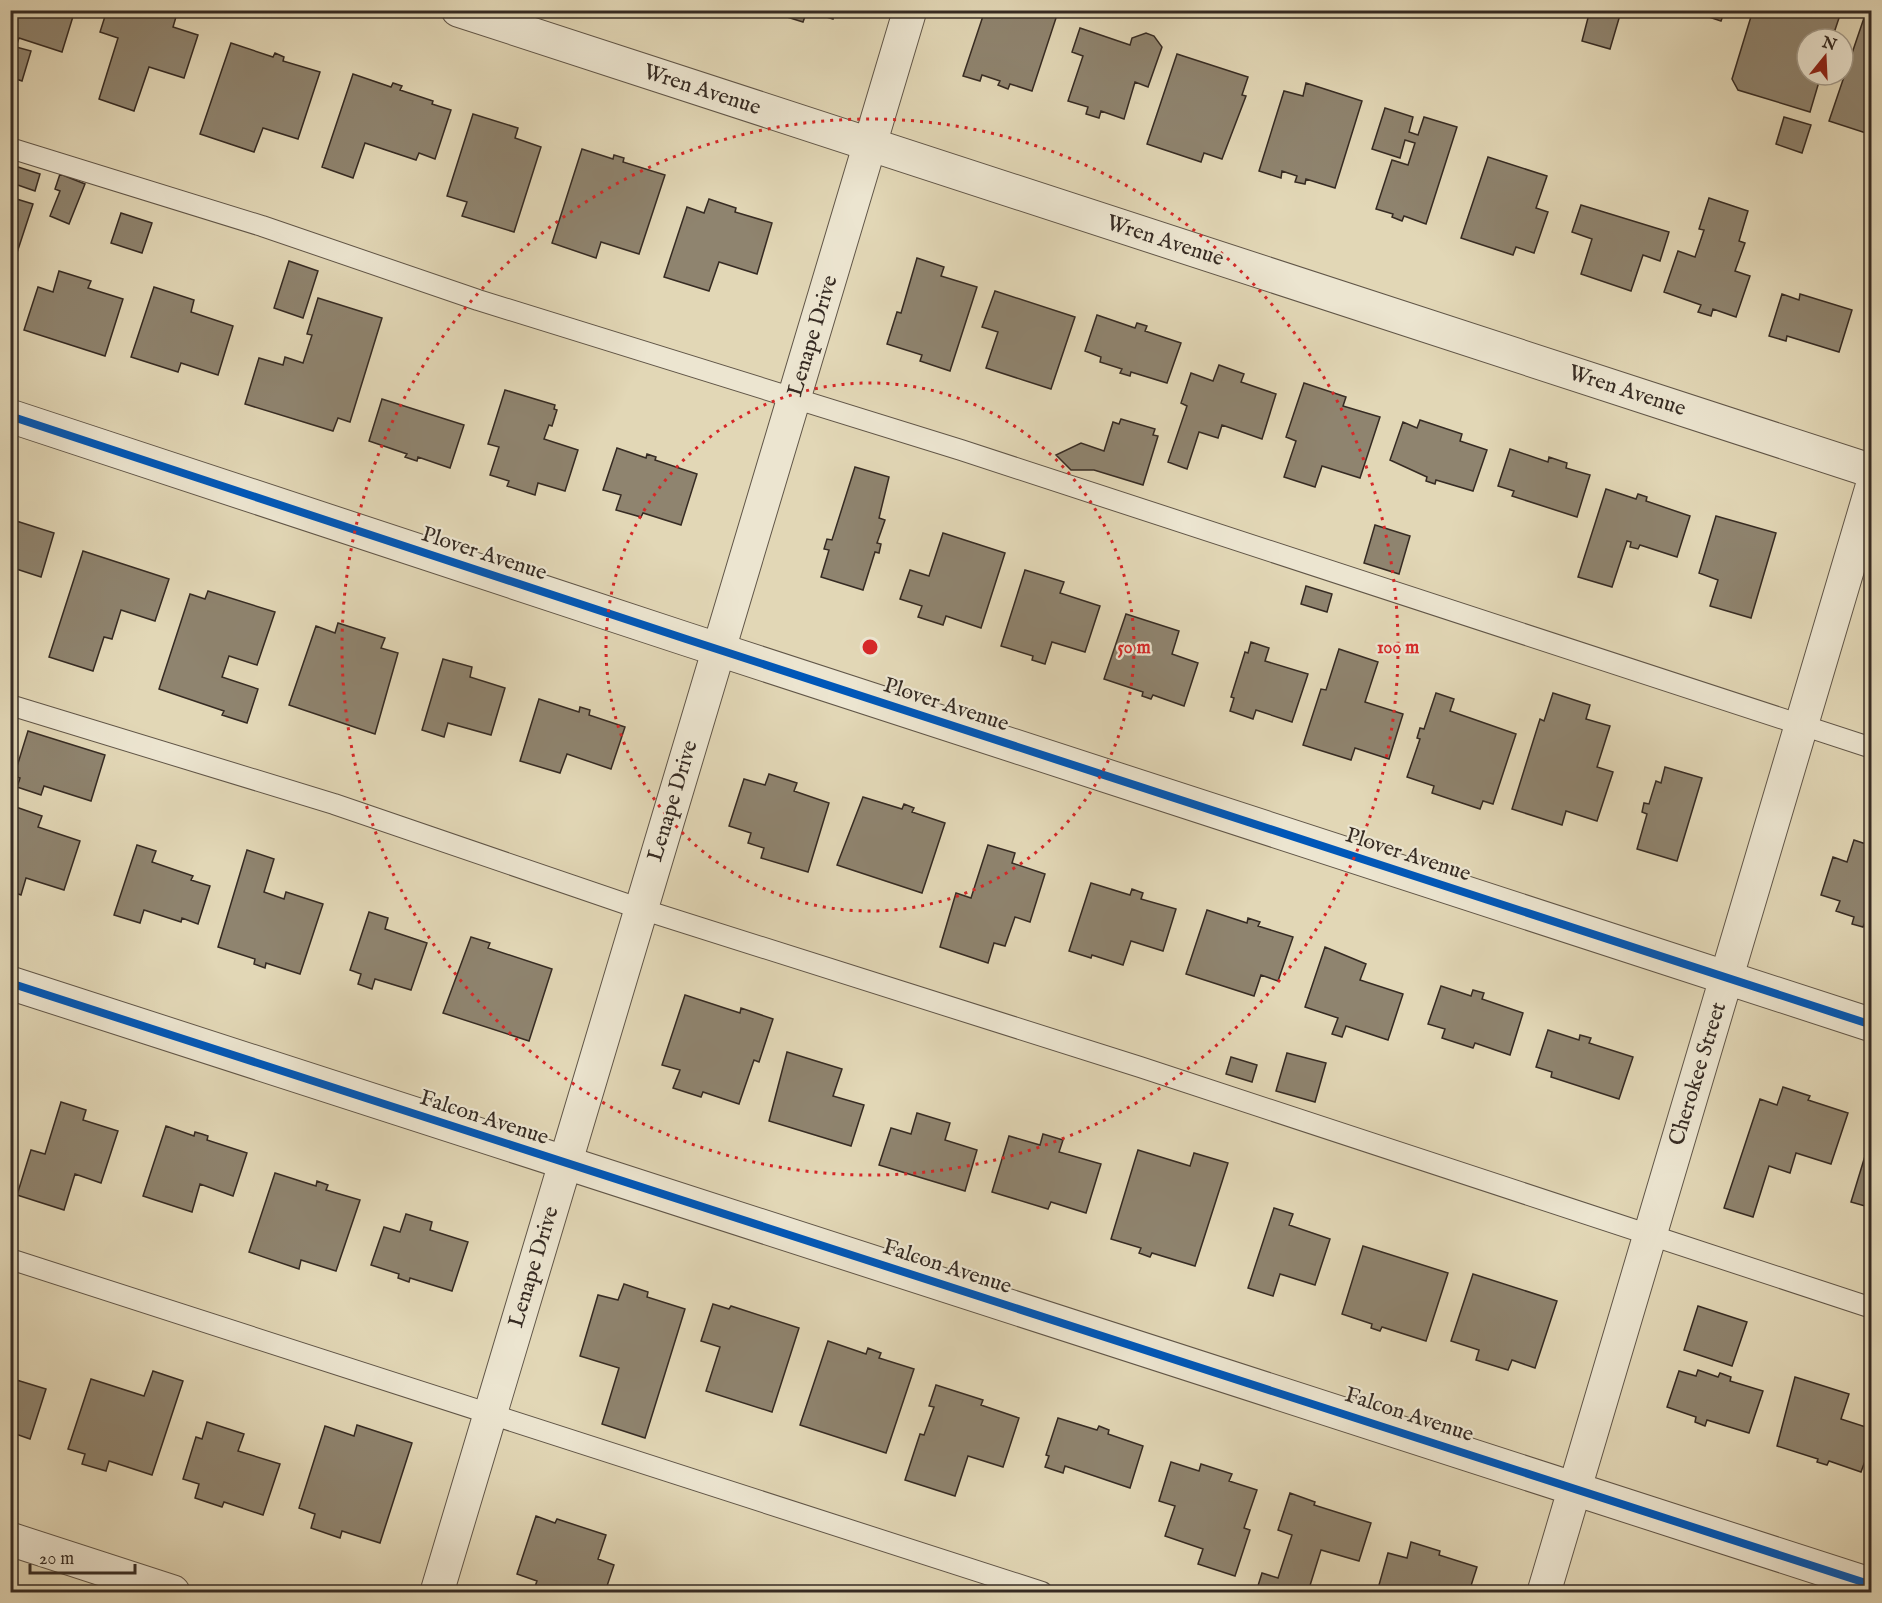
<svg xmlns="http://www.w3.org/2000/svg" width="1882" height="1603" font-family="'IM FELL English',serif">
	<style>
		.building { fill: #8f846f; stroke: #362b23; stroke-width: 1.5 }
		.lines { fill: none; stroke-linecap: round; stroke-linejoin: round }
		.service-casing { stroke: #615648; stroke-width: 22 }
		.minor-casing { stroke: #615648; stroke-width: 35 }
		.tertiary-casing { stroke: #615648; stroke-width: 35 }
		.service { stroke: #ece5d0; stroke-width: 20 }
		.minor { stroke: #ece5d0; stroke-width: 33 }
		.tertiary { stroke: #ece5d0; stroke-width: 33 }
		.cycleway-casing { stroke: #ece5d0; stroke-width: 11 }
		.cycleway { stroke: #0057b8; stroke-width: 8 }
		.ring { fill: none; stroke: #d62828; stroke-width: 3; stroke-dasharray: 3 6 }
		.labels { text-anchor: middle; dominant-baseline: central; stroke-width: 4.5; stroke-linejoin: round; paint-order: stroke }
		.street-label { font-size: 22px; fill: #362b23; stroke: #ece5d0 }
		.centre { fill: #d62828; stroke: #ece5d0; stroke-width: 3 }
		.ring-label { font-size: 18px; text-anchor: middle; font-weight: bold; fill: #d62828; stroke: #ece5d0; stroke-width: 4.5; stroke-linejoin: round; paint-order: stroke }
	</style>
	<rect width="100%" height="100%" fill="#e2d7b6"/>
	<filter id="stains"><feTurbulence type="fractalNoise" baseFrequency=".00333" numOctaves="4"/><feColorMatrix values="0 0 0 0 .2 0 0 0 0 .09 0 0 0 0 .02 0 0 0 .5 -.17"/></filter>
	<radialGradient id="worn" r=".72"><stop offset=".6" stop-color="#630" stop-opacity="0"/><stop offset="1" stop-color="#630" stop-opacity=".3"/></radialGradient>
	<path class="building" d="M10,10h65l-13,42 -43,-14 -3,9 15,4 -9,30 -12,-4z
		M107,10h31l10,3v-3h8l20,7 -3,10 25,8 -14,43 -35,-11 -15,44 -35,-12 19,-61 -18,-6z
		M774,10h61l-2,9 -26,-8 -4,11 -29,-9z
		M985,10h58l14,5 -25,76 -22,-7 -2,5 -10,-4 2,-4 -18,-6 -2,6 -17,-5z
		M1590,10h15l15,5 -10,34 -28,-8z
		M1688,10h37l-4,11z
		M1753,10l88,2 -9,27h-25v36h14l-11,37 -72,-22 -6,-11z
		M1865,15l7,2v118l-43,-14z
		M1080,28l50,17 2,-7 14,-5 8,3 8,11 -14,40 -13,-5 -11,37 -23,-8 -2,7 -13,-4 2,-7 -20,-6 15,-45 -11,-4z
		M231,43l42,14 2,-4 9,4 -1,4 37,11 -22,67 -35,-11 -9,24 -54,-18z
		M1177,54l71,23 -6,18 4,1 -24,63 -18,-6 -3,9 -54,-18z
		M353,74l38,13 2,-4 9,3 -2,4 33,11 -1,3 19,6 -16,49 -16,-6 -3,7 -51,-17 -12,35 -31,-11z
		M1306,83l56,18 -27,87 -29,-9 -1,5 -10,-2 2,-6 -15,-5 -1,7 -22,-7 25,-80 19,5z
		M1385,108l28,9 -4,15 9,3 6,-18 33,10 -31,97 -22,-8 -2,5 -10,-4 1,-3 -17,-5 16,-49 16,5 7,-22 -10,-3 -5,18 -28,-9z
		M473,114l45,14 -3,10 26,9 -27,85 -52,-16 5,-14 -20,-6z
		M1784,117l27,8 -9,28 -26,-9z
		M582,149l31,10 1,-4 10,3 -1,4 42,13 -26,79 -38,-12 -5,16 -44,-15z
		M1488,157l59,19 -11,32 12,4 -14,41 -18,-6 -3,8 -52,-17z
		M18,167l22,7 -5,17 -23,-8z
		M60,174l25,10 -16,40 -19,-8 10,-25 -5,-2z
		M10,197l23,7 -23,70z
		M1709,198l39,13 -9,30 6,2 -10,28 15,5 -14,41 -23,-8 -2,7 -13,-4 3,-7 -37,-13 14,-41 17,6 9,-27 -5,-1z
		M709,199l27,9 -1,4 37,11 -15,51 -38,-12 -10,29 -45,-14 23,-70 17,6z
		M1581,205l88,27 -9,29 -17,-6 -12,36 -50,-17 11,-35 -20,-7z
		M121,213l31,10 -10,30 -31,-10z
		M917,258l27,9 -3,9 36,11 -27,84 -30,-10 2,-6 -35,-11 10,-32 4,1z
		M289,261l29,10 -15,47 -29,-10z
		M59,271l32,10 -3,7 35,11 -18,57 -81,-26 14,-43 15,5z
		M154,287l40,13 -3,12 42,14 -15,49 -37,-12 -3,9 -47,-15z
		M995,291l80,26 -24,72 -65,-21 12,-36 -16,-5z
		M1782,294l17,6 1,-6 52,16 -13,42 -52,-16 -1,5 -17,-5z
		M318,298l64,20 -32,104 -12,-4 -5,13 -88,-27 14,-46 24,7 2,-8 18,6 9,-28 -5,-1z
		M1097,315l38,13 2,-5 10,3 -2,5 36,12 -14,40 -36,-11 -1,4 -10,-3 2,-4 -22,-7 1,-5 -16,-6z
		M1219,365l25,9 -3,8 35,12 -14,45 -40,-14 -4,13 -19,-6 -12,37 -19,-7 19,-56 -6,-3 10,-30 22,8z
		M1304,383l42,14 -3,9 37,11 -20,61 -38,-12 -7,21 -31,-10 12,-36 -10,-4z
		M505,390l50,15 -1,4 3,1 -5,16 -3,-1 -5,14 34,11 -13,41 -27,-8 -3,12 -28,-9 2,-5 -19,-6 9,-28 -11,-3z
		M382,399l82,26 -14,43 -32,-11 -1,4 -12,-4 2,-3 -38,-13z
		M1121,419l34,10 -2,6 5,1 -15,49 -49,-15h-23l-15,-15 25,-12 23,8 9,-29 6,2z
		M1420,420l42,14 -2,7 27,9 -14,41 -37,-11 -1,4 -9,-3 1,-4 -37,-17 13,-38 14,6z
		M617,448l29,10 1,-4 9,3 -1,3 42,14 -16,51 -38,-12 -2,4 -25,-7 5,-15 -18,-5z
		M1510,449l38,13 1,-5 18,6 -1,5 24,7 -13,42 -65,-21 2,-5 -16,-5z
		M855,467l34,10 -10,41 6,2 -8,23 4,1 -2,9 -4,-1 -12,38 -42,-13 8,-27 -5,-1 3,-10 5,1z
		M1606,489l30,10 2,-5 9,3 -1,4 44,15 -13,41 -37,-12 -2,4 -8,-2 1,-5 -4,-1 -15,46 -34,-10z
		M1716,516l60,17 -25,85 -41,-12 8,-26 -19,-7z
		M10,519l44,14 -13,44 -31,-10z
		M1375,525l35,11 -11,38 -35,-11z
		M943,533l62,20 -24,75 -35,-12 -3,9 -25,-8 4,-11 -22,-7 10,-29 19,6z
		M83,551l86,28 -14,42 -34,-11 -9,29 -8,-2 -11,34 -44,-14z
		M1025,570l39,12 -4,11 40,13 -15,46 -33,-10 -7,22 -13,-4 1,-4 -32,-10z
		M1306,586l26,8 -5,18 -26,-8z
		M208,591l67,21 -18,53 -28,-9 -7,21 36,12 -11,34 -25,-8 2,-4 -65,-22 31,-95 15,5z
		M1126,614l53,17 -7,23 26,9 -14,43 -31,-11 -2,4 -9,-3 1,-4 -39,-13z
		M338,623l47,15 -4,10 17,5 -23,81 -86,-29 27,-79 19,7z
		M1251,642l18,6 -4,13 43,13 -16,48 -36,-12 -3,9 -23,-8 4,-13 -3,-1 14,-45 3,1z
		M1339,649l39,13 -13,40 38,12 -14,45 -34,-11 -4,12 -48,-15 18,-56 5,1z
		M443,659l29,8 -2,10 35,11 -14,47 -43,-12 -4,14 -22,-7z
		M1436,693l18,6 -4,12 66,23 -23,70 -10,-3 -3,8 -48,-16 2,-7 -27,-9 13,-38 -3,-1 3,-10 4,1z
		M1553,693l37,12 -4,14 24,7 -13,41 16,5 -16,49 -31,-10 -4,14 -50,-16 28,-90 4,2z
		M539,699l40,13 1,-5 10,3 -1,5 36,12 -14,42 -44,-15 -7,19 -40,-12z
		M28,731l77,24 -14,46 -47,-15 -3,9 -24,-8 3,-9 -6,-2z
		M1665,767l37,11 -25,83 -40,-12 10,-35 -5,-2 2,-9 5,1 7,-23 5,2z
		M769,774l28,9 -3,8 35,12 -21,69 -47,-14 3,-10 -16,-5 3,-10 -22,-7 15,-47 21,6z
		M863,797l39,12 2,-5 10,4 -2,4 33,11 -23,70 -85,-28z
		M10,805l32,11 -4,11 42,14 -16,49 -38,-12 -5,17 -11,-4z
		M1854,840l18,6v78l-7,-2 -2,5 -11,-3 2,-7 -18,-6 4,-10 -19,-6 12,-38 14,5z
		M137,845l19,6 -4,11 41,14 -2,4 19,6 -12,38 -16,-6 -1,4 -37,-12 -4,13 -26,-8z
		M988,845l27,8 -3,10 33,11 -15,48 -15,-5 -10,29 -11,-3 -6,20 -48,-16 16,-54 15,5z
		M247,850l27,9 -10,33 20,7 2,-7 37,12 -23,70 -34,-11 -1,5 -11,-4 1,-5 -37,-12z
		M1091,883l39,12 2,-6 11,4 -2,6 35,10 -13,42 -32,-10 -8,24 -31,-10 -1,3 -22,-7z
		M1207,910l40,13 1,-5 12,4 -2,4 35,11 -15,44 -17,-6 -7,21 -68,-22z
		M369,912l19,6 -3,11 42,14 -16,47 -36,-11 -3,10 -14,-5 3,-10 -11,-4z
		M471,937l19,6 -2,5 64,21 -23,72 -86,-28z
		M1325,947l41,17 -6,16 43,14 -15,46 -42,-14 -4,11 -10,-3 6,-16 -33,-11z
		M1441,986l30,10 2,-6 11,3 -2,6 41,14 -13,42 -35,-12 -2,5 -31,-10 3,-9 -17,-5z
		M685,995l55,18 1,-5 32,11 -14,43 -5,-2 -15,44 -36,-12 -2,5 -28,-9 7,-18 -18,-5z
		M1548,1030l31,10 1,-5 11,3 -2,5 44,14 -14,42 -68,-22 1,-5 -16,-5z
		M787,1052l55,17 -9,27 31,9 -13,41 -82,-25z
		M1287,1053l39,10 -11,39 -39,-11z
		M1231,1057l26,8 -5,17 -26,-8z
		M1783,1087l27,9 -2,4 40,13 -17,51 -35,-11 -6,20 -21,-7 -16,51 -29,-9 36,-109 17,6z
		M61,1102l25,8 -3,10 35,11 -17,52 -26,-9 -11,36 -47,-15 14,-45 14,4z
		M917,1113l33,10 -5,17 32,10 -12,41 -86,-26 12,-37 20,6z
		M166,1126l28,10 1,-4 7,2 6,2 -1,4 40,13 -14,43 -33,-12 -8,28 -49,-16z
		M1872,1133v75l-21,-6z
		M1043,1134l20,6 -4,12 42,12 -15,49 -35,-11 -3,7 -56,-17 17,-56 31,9z
		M1138,1150l52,16 4,-13 34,10 -33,103 -43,-13 -2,4 -11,-4 2,-5 -30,-9z
		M275,1173l41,13 1,-5 11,4 -2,5 34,10 -24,71 -35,-11 -2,9 -50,-17z
		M1274,1208l19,6 -4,11 41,14 -15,46 -35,-11 -7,22 -25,-8z
		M406,1214l26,8 -2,8 38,12 -16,49 -42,-13 -1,4 -11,-4 1,-4 -28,-9 13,-38 16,5z
		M1363,1246l85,27 -22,68 -44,-14 -2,4 -9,-3 1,-4 -30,-10z
		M1473,1274l84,27 -22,67 -23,-8 -4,10 -32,-10 3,-10 -28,-9z
		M624,1284l24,8 -1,5 38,12 -40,129 -43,-14 17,-56 -39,-12 18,-61 20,5z
		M713,1304l16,5 2,-3 68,22 -27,84 -66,-21 14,-44 -19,-6z
		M1698,1306l49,16 -15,44 -48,-16z
		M828,1341l38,13 2,-6 13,5 -2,5 35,11 -28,84 -86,-28z
		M1698,1370l20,7 2,-4 11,4 -1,4 33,10 -14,42 -42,-13 -2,6 -10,-4 1,-5 -29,-10 12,-36 17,5z
		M153,1371l30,10 -31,94 -43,-14 -3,10 -24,-7 3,-10 -17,-5 23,-70 53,17z
		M1795,1377l54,17 -8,25 31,10v13l-11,30 -32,-11 -2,4 -10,-3 1,-3 -41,-13z
		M10,1378l36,11 -16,50 -20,-7z
		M936,1385l47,15 -2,5 38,13 -16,49 -35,-11 -13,40 -50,-16 15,-46 4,1 10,-28 -5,-1z
		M1058,1418l39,12 2,-4 10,4 -1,4 35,12 -13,42 -65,-22 -2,7 -18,-6 4,-11 -3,-1z
		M207,1422l37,12 -6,17 42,13 -17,51 -39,-13 -2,5 -27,-9 4,-14 -16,-5 13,-42 6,2z
		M357,1425l55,18 -32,100 -38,-12 -2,7 -29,-10 4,-14 -16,-6 26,-82 29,10z
		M1171,1462l28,9 2,-7 31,10 -3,7 28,9 -13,38 6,2 -15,46 -37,-12 5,-15 -38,-13 10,-30 -16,-5z
		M1290,1493l25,9 -1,3 57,18 -12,38 -38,-11 -13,42h-52l6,-19 16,5 14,-43 -14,-5z
		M536,1516l19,7 2,-4 49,16 -8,24 16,6 -9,27h-72l4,-11 -20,-7z
		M1411,1542l29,9 -1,4 38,12 -8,25h-92l11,-39 19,5z"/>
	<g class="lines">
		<defs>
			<path id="service" d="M10,148l252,78 216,74 483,150 911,298
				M10,705l324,99 307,105 499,158 732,241
				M10,1259l1032,333"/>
			<path id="minor" d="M458,10l1414,461
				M10,416l676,223 1186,386
				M10,983l1862,602
				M10,1539l163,53
				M1544,1592l328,-1105"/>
			<path id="tertiary" d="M437,1592l473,-1582"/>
		</defs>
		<use href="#service" class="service-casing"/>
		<use href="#minor" class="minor-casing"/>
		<use href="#tertiary" class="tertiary-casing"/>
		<use href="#service" class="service"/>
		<use href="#minor" class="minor"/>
		<use href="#tertiary" class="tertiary"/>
		<defs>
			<path id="cycleway" d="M10,416l676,223 1186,386
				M10,983l1862,602"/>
		</defs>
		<use href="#cycleway" class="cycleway-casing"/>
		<use href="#cycleway" class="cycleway"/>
	</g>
	<g class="ring">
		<circle cx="870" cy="647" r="264"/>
		<circle cx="870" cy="647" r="528"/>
	</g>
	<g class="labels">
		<g class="street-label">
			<text transform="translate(702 90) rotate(18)">Wren Avenue</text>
			<text transform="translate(1165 241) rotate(18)">Wren Avenue</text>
			<text transform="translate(813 336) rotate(-73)">Lenape Drive</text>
			<text transform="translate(1627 391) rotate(18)">Wren Avenue</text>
			<text transform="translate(484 554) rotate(18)">Plover Avenue</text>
			<text transform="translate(946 705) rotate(18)">Plover Avenue</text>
			<text transform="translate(673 801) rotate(-73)">Lenape Drive</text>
			<text transform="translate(1408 855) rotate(18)">Plover Avenue</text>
			<text transform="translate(1698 1074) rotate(-73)">Cherokee Street</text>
			<text transform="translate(484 1118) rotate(18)">Falcon Avenue</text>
			<text transform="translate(534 1267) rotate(-73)">Lenape Drive</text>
			<text transform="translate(947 1267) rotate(18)">Falcon Avenue</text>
			<text transform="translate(1409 1415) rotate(18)">Falcon Avenue</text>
		</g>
	</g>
	<circle cx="870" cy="647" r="9" class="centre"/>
	<g class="ring-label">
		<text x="1134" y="653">50 m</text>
		<text x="1398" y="653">100 m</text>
	</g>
	<rect width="1882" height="1603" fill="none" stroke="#e2d7b6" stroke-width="36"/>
	<rect x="12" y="12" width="1858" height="1579" fill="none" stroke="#362b23" stroke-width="3"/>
	<rect x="18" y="18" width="1846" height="1567" fill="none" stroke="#362b23" stroke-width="1.5"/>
	<g transform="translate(1825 57) rotate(18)"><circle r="28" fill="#ece5d0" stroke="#a39b8b" stroke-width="1.5"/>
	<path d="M0-4.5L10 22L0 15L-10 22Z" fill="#8f2418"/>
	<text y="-9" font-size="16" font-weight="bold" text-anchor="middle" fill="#362b23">N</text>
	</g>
	<path d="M30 1564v9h105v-9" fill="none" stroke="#362b23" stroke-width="3"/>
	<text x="39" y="1564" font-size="18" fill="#362b23" stroke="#ece5d0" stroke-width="4.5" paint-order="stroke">20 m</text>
	<rect width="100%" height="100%" filter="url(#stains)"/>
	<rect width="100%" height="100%" fill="url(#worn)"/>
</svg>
